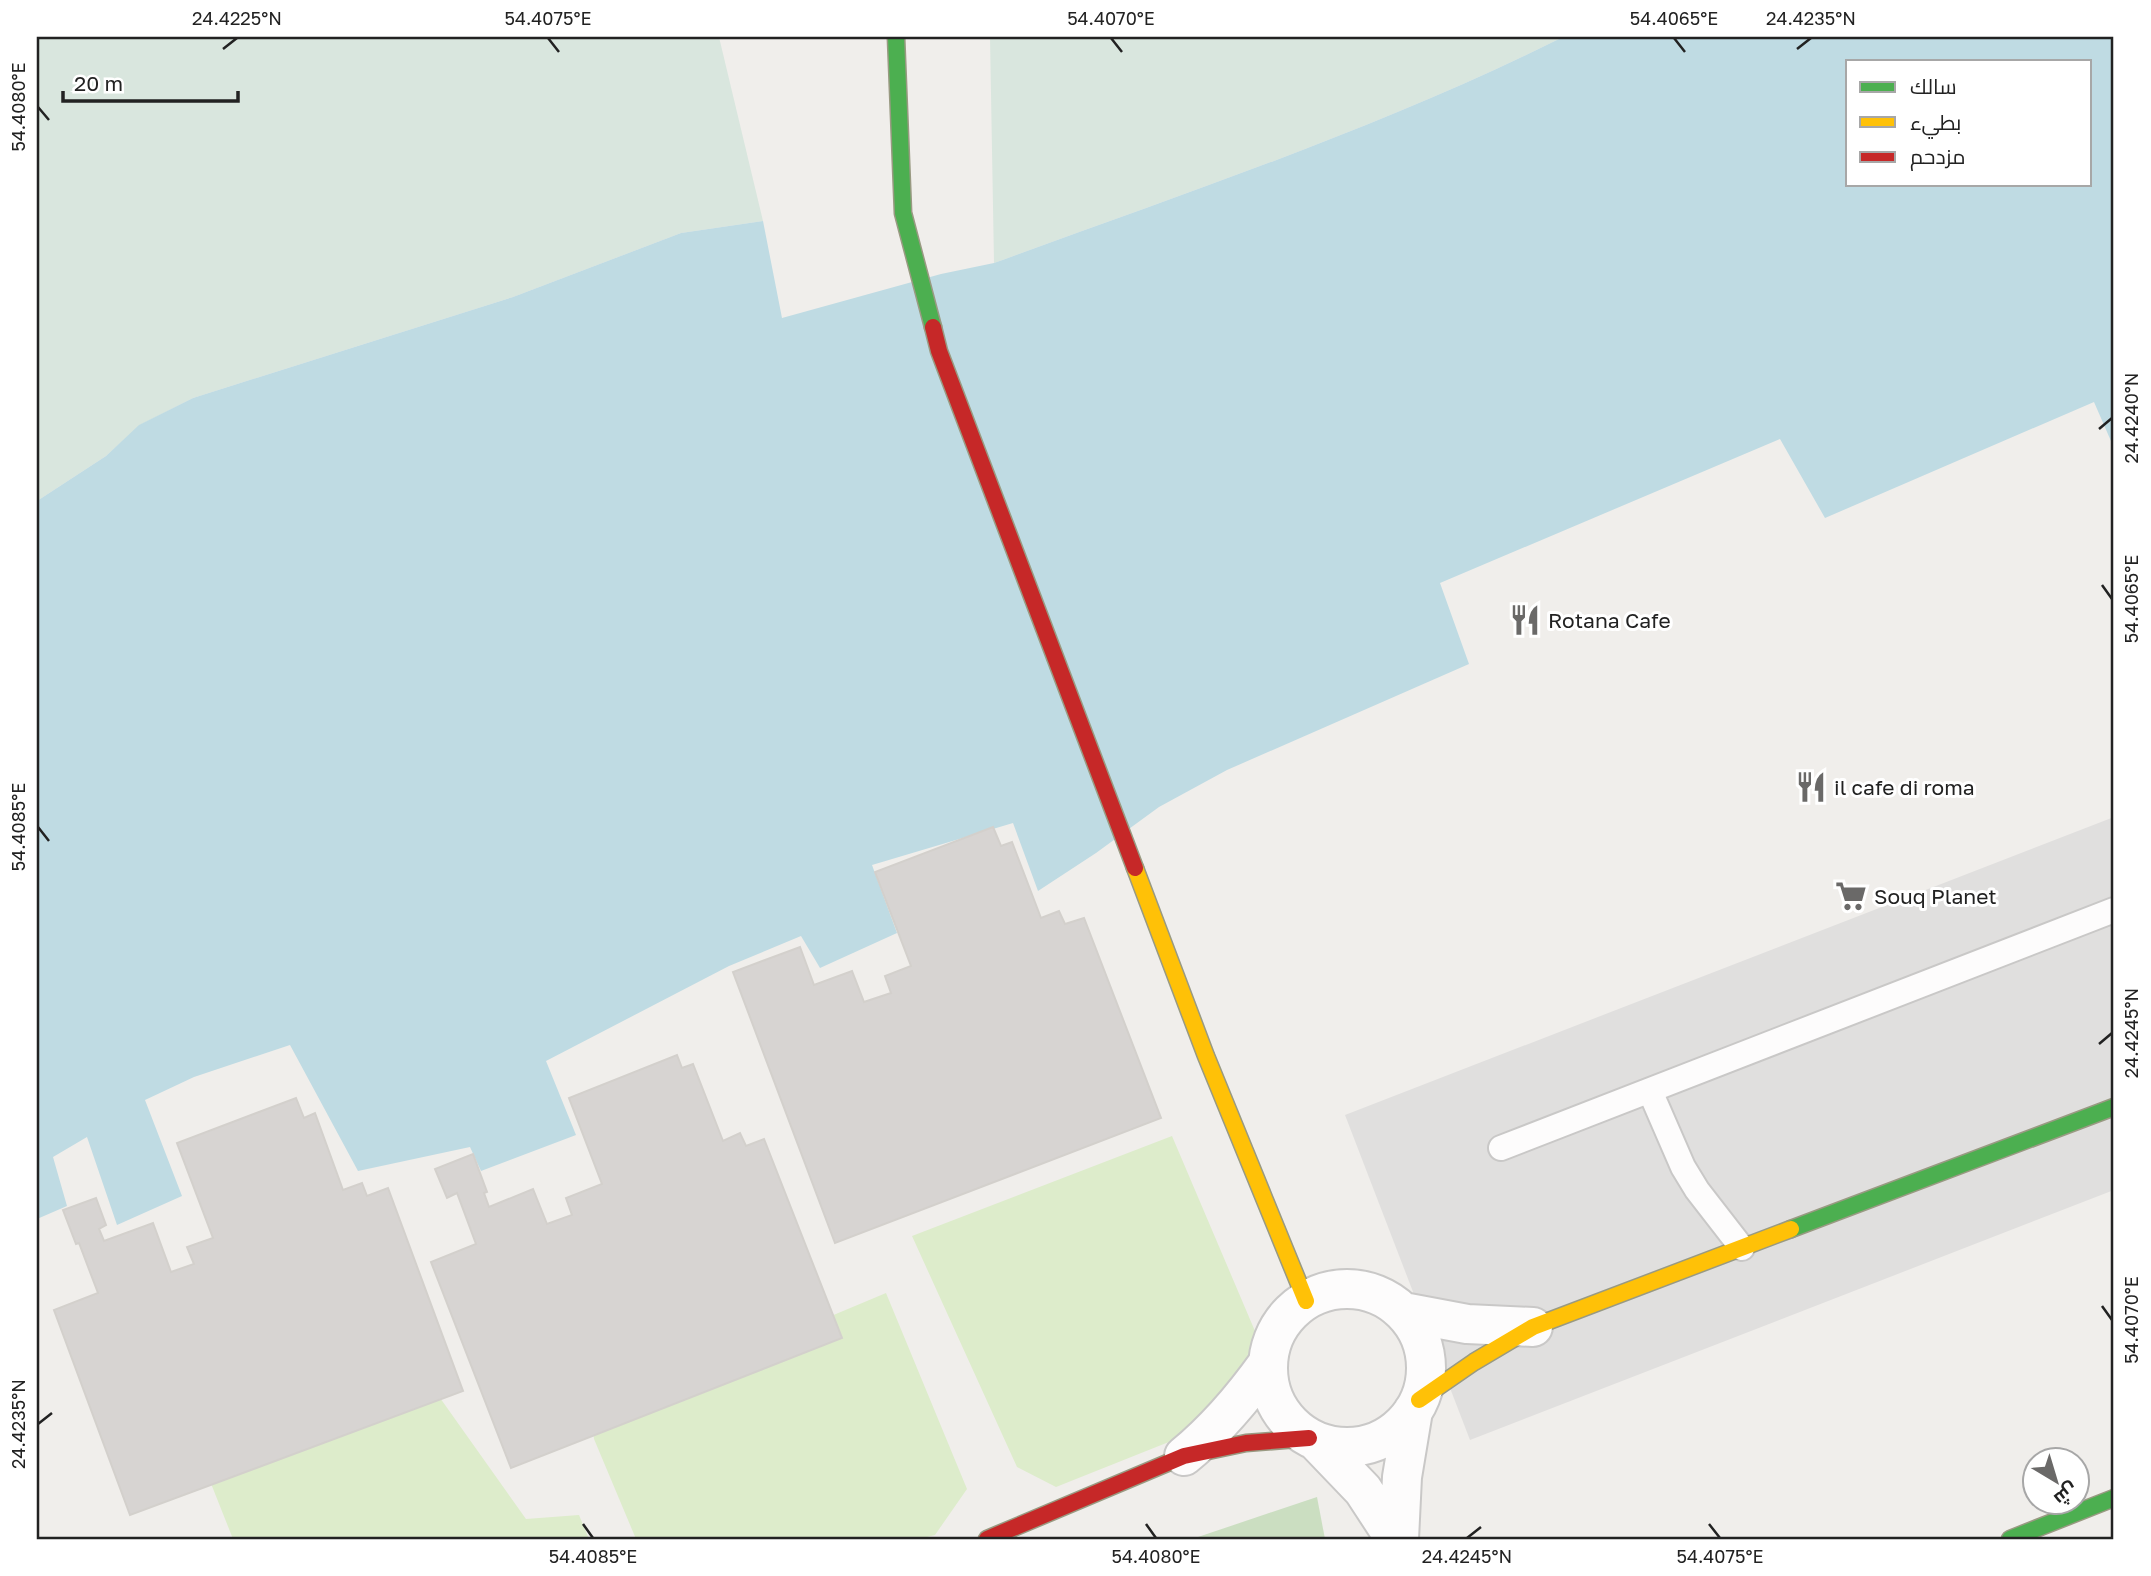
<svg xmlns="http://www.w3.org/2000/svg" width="2151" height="1576" font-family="'Golos Text',Cairo,sans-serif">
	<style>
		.grass { fill: #ddeccb }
		.forest { fill: #cbdec1 }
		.wetland { fill: #d9e6de }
		.parking { fill: #e0dfde }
		.water { fill: #bfdbe3; fill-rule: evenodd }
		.building { fill: #d7d4d2; stroke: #d3d0cc; stroke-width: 2 }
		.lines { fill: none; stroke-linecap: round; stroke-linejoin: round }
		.lane-casing { stroke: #c9c8c7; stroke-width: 28 }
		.street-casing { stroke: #c9c8c7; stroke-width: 42 }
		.fast-casing { stroke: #999a82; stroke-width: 19 }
		.slow-casing { stroke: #999a82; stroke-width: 19 }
		.jam-casing { stroke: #999a82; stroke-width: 19 }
		.lane { stroke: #fdfcfc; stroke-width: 24 }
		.street { stroke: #fdfcfc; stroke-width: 38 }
		.fast { stroke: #4caf50; stroke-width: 16 }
		.slow { stroke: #ffc107; stroke-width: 16 }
		.jam { stroke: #c62828; stroke-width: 16 }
		.ticks { fill: none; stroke: #222; stroke-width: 2.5 }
		.labels { text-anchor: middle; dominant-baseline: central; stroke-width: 6; stroke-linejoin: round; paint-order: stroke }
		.poi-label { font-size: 21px; fill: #222; stroke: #fff; text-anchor: start }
		.neatline { fill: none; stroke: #222; stroke-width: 2.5 }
		.ticks-label { font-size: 18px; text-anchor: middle; fill: #222 }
	</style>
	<rect width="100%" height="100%" fill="#f0eeeb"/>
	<path class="grass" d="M1172,1136l97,228 -25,48 -188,75 -39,-20 -105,-231z
		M886,1293l81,196 -32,46 -16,4h-283l-42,-100 -2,-23z
		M433,1388l93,131 53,-4 10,24h-356l-25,-63z"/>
	<path class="forest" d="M1317,1497l8,42h-133z"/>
	<path class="wetland" d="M37,37h682l44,184 -82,12 -168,64 -320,101 -53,27 -34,31 -69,45z
		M990,37h573c-182,91 -378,156 -569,226z"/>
	<path class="parking" d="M2114,817v373l-644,250 -125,-325z"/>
	<path class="water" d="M1563,37h551v411l-20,-46 -269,116 -45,-79 -340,144 29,81 -242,106 -68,37 -63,46 -58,38 -25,-68 -141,42 25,68 -77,35 -19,-32 -72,30 -183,95 30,74 -95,36 -11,-24 -112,24 -68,-126 -96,32 -49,23 37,96 -65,29 -30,-88 -34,20 14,49 -30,13v-718l69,-45 33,-31 54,-27 320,-101 168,-64 82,-12 19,97 159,-44 53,-11c191,-70 387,-135 569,-226zM1848,61h242v123h-242z"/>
	<path class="building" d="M993,827l8,19 11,-4 29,76 18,-7 6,13 19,-6 77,200 -326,125 -102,-271 67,-25 14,38 38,-14 12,31 27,-9 -6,-17 26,-10 -36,-94z
		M677,1055l5,13 11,-4 30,77 17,-8 6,13 18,-7 78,199 -331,130 -80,-206 45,-18 -19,-51 -10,5 -12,-29 38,-15 14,38 -3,1 5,14 44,-18 14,35 25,-9 -6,-17 36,-14 -33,-86z
		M296,1098l8,20 11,-5 28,77 19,-7 5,13 21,-8 75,203 -333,124 -76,-205 44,-17 -19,-50 -3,1 -13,-34 33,-12 10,27 -7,4 5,12 49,-18 18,49 23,-8 -7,-17 26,-9 -36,-95z"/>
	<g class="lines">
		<defs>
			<path id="lane" d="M1650,1091l33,76 14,23 45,58
				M1501,1148l613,-238"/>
			<path id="street" d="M1268 1368a79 79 0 1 1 158 0a79 79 0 1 1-158 0Z
				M1403,1312l64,12 66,3
				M1317,1442l46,48 32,49
				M1184,1456c33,-27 59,-58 84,-93
				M1399,1539l3,-62 11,-66"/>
			<path id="fast" d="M896,37l7,176 30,114
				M1791,1229l323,-122
				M2010,1539l104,-41"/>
			<path id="slow" d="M1135,868l71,188 100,245
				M1419,1400l55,-38 59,-35 258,-98"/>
			<path id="jam" d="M933,327l6,24 196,517
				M987,1539l197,-83 62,-13 63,-5"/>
		</defs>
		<use href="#lane" class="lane-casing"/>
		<use href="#street" class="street-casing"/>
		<use href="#fast" class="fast-casing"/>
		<use href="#slow" class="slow-casing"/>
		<use href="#jam" class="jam-casing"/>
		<use href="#lane" class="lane"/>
		<use href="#street" class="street"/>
		<use href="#fast" class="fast"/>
		<use href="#slow" class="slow"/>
		<use href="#jam" class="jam"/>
	</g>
	<path class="ticks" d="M548,38l11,14M1111,38l11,14M1674,38l11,14M223,49l14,-11M1797,49l14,-11M38,107l11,13M2099,429l13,-11M2102,585l10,14M38,827l11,14M2099,1044l13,-11M2102,1306l10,14M38,1424l14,-11M583,1524l10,14M1146,1524l10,14M1709,1524l11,14M1467,1538l14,-11"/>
	<defs>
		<symbol id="restaurant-bare" viewBox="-9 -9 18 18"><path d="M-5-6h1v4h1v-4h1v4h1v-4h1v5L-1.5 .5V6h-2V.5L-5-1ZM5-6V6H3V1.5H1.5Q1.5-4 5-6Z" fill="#6a6968" stroke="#fff" stroke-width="2.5" paint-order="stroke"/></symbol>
		<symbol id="supermarket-bare" viewBox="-9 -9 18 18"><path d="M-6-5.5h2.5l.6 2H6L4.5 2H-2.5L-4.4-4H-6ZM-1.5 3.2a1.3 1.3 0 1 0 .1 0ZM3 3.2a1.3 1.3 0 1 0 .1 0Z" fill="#6a6968" stroke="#fff" stroke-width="2.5" paint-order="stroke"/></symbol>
	</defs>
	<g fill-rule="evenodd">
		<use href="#restaurant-bare" x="1503" y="598" width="44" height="44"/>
		<use href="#restaurant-bare" x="1789" y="765" width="44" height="44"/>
		<use href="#supermarket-bare" x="1829" y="874" width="44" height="44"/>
	</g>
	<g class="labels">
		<g class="poi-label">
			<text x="1548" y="620">Rotana Cafe</text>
			<text x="1834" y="787">il cafe di roma</text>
			<text x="1874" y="896">Souq Planet</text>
		</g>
	</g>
	<rect width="2151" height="1576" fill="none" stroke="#ffffff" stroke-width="77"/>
	<rect x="1846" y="60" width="245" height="126" fill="#ffffff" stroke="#a7a7a7" stroke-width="2"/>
	<rect x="1860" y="82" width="35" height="10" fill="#4caf50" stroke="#a7a7a7" stroke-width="2"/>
	<text x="1910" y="94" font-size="21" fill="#222222">سالك</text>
	<rect x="1860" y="117" width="35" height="10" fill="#ffc107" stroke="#a7a7a7" stroke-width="2"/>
	<text x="1910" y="130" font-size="21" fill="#222222">بطيء</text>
	<rect x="1860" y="152" width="35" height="10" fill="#c62828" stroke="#a7a7a7" stroke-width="2"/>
	<text x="1910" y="164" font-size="21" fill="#222222">مزدحم</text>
	<g transform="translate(2056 1481) rotate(142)"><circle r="33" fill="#ffffff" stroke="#a7a7a7" stroke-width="2"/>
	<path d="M0-5L12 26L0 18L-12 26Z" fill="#6a6968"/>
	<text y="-10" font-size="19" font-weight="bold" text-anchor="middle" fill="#222222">ش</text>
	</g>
	<path d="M63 91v10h175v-10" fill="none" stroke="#222222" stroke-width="3.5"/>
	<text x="74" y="91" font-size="21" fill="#222222" stroke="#ffffff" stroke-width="5" paint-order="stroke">20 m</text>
	<rect x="38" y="38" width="2074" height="1500" class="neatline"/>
	<g class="ticks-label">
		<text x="237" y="25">24.4225°N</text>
		<text x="548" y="25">54.4075°E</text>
		<text x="1111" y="25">54.4070°E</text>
		<text x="1674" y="25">54.4065°E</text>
		<text x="1811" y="25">24.4235°N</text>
		<text transform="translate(19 107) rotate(-90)" y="6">54.4080°E</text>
		<text transform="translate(2132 418) rotate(-90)" y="6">24.4240°N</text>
		<text transform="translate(2132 599) rotate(-90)" y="6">54.4065°E</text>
		<text transform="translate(19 827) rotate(-90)" y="6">54.4085°E</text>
		<text transform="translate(2132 1033) rotate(-90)" y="6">24.4245°N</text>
		<text transform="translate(2132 1320) rotate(-90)" y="6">54.4070°E</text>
		<text transform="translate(19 1424) rotate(-90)" y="6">24.4235°N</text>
		<text x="593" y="1563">54.4085°E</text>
		<text x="1156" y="1563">54.4080°E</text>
		<text x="1467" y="1563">24.4245°N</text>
		<text x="1720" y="1563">54.4075°E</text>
	</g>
</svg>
